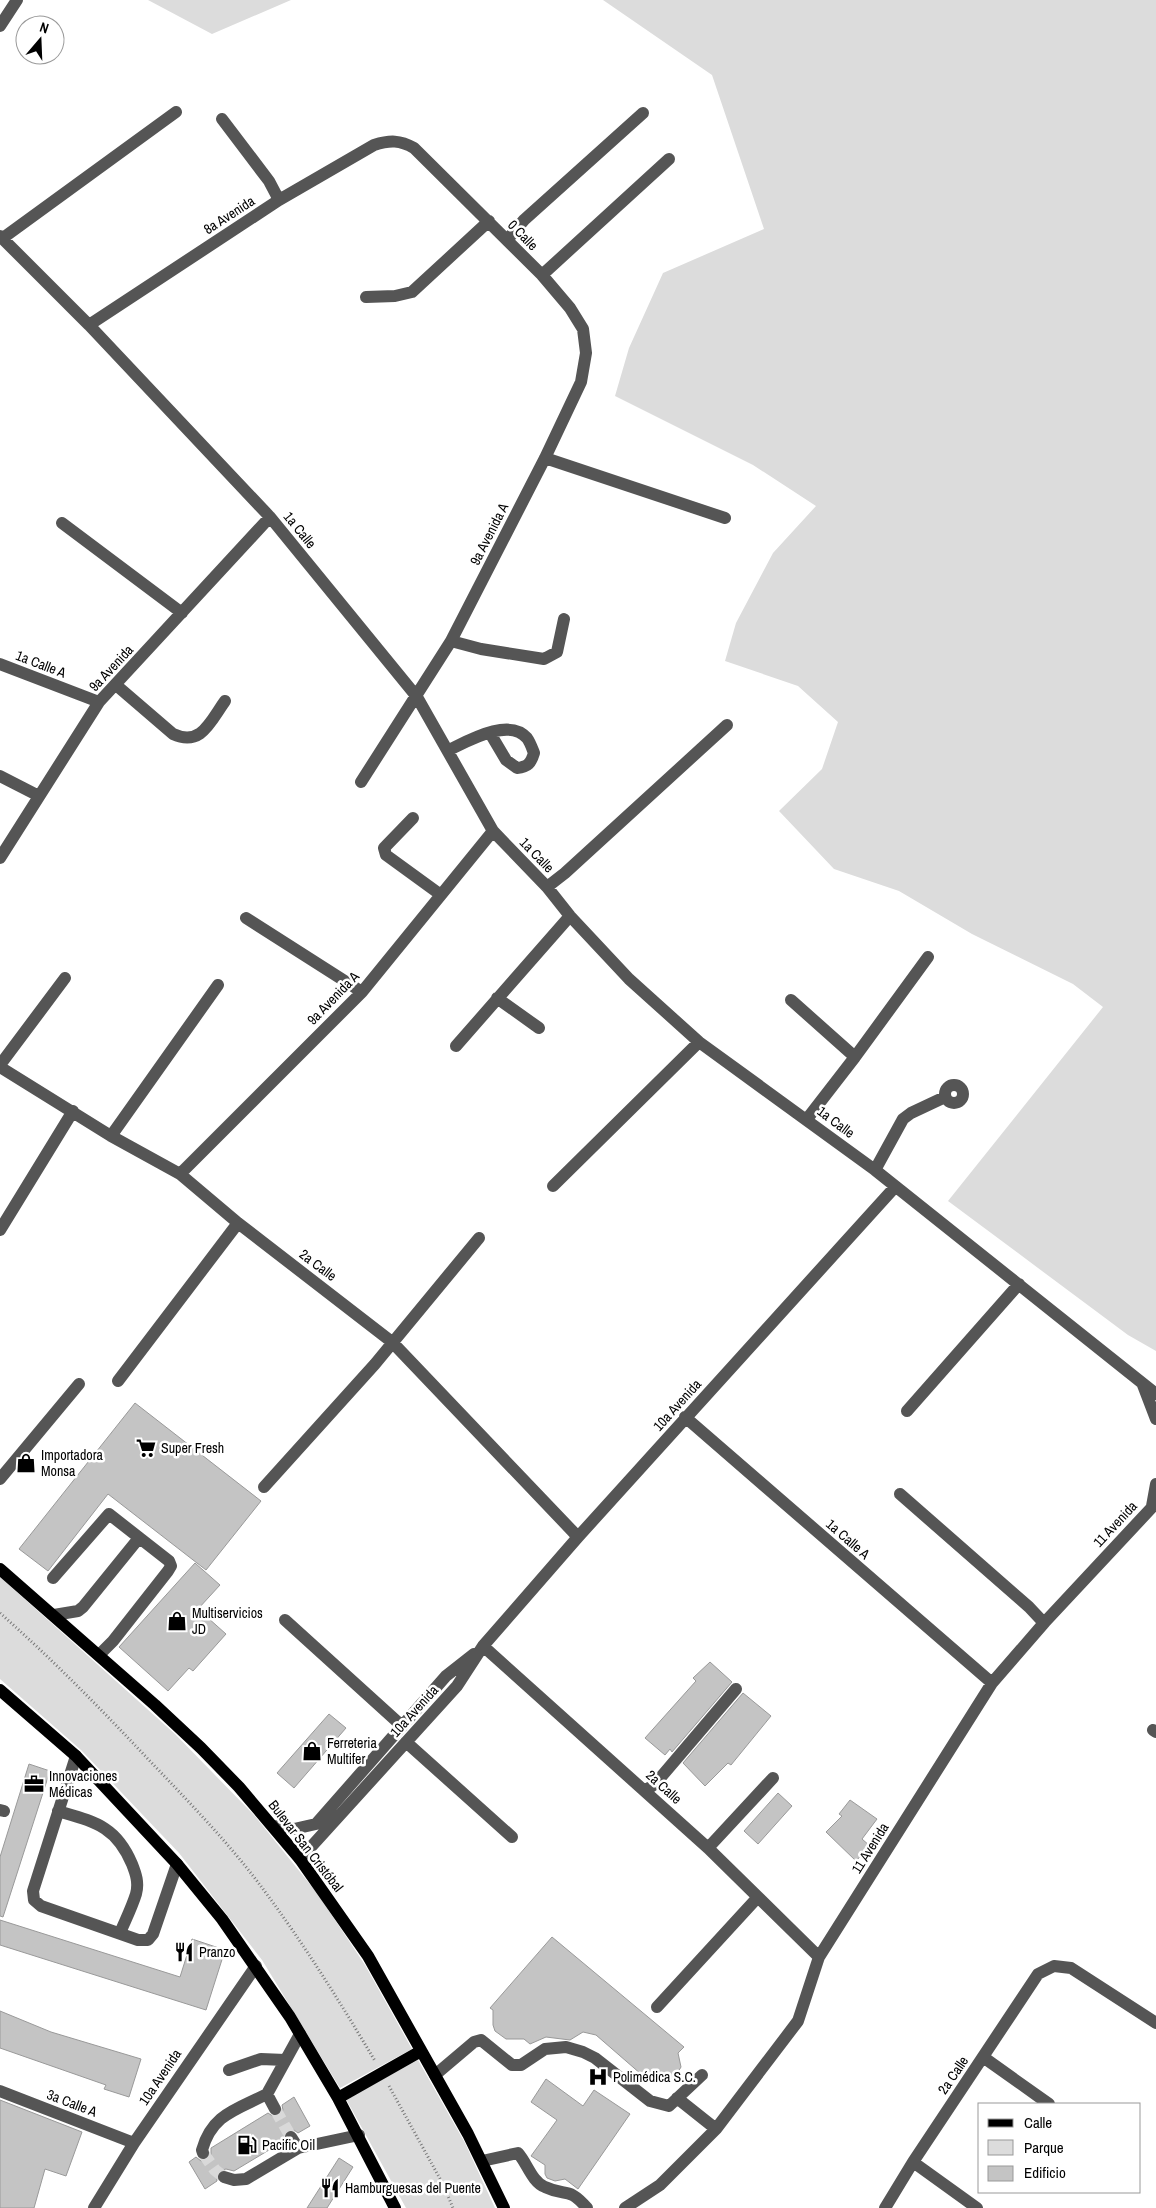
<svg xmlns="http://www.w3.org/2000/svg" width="1156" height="2208" font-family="'Archivo Narrow',sans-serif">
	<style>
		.green { fill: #dcdcdc }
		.building { fill: #c4c4c4; stroke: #999 }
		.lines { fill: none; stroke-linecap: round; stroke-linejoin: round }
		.minor-tunnel { stroke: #d9d9d9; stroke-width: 12; stroke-dasharray: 12 6; stroke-linecap: butt }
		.path { stroke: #777; stroke-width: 3; stroke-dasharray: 1 2.5; stroke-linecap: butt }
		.minor { stroke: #555; stroke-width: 12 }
		.major { stroke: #000; stroke-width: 12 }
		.labels { text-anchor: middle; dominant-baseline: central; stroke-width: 5; stroke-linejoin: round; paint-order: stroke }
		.street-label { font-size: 14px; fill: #000; stroke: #fff }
		.poi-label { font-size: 14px; fill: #000; stroke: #fff; text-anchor: start }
	</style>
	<rect width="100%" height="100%" fill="#fff"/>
	<path class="green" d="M148,0h143l-79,34z
		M603,0h553v1351l-28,-16 -180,-134 155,-194 -30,-23 -101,-50 -73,-43 -65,-22 -55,-58 43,-42 16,-47 -40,-36 -73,-25 11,-38 37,-70 43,-47 -63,-41 -138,-69 14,-48 34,-75 101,-44 -52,-154z
		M0,1577l175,157 79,81 63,78 48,72 47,84 -72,39 -78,-128 -83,-107 -98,-103 -81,-71z
		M418,2060l47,83 30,65h-89l-60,-109z"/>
	<path class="building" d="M135,1403l126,98 -55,69 -98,-76 -60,77 -29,-22z
		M195,1563l25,22 -22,24 28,25 -33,37 -4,-3 -21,23 -49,-44z
		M710,1662l22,20 -60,70 -2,-3 -5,6 -20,-17 51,-57 -3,-3z
		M743,1693l28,23 -40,49 -3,-2 -23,23 -22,-23z
		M329,1714l17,14 -52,60 -17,-15z
		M29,1764l21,7 -47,146 -3,-1v-59z
		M778,1793l14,13 -34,38 -14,-13z
		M850,1800l27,19 -15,20 8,7 -14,15 -30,-29 16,-16 -3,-2z
		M0,1920l180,57 12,-38 33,11 -19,60 -206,-65z
		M552,1937l132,110 -6,6 3,14 -6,10 -9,4h-17l-53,-46 -13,-3 -13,8 -24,-3 -16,7 -6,-5h-18l-11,-8 -2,-6v-15l-3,-2z
		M0,2011l51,21 90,27 -12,38 -25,-8 2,-4 -106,-37z
		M546,2079l37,27 11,-16 36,24 -52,75 -13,-10 -10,2 -8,-3 -2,-4v-9l-14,-9 26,-36 -26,-18z
		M294,2097l16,29 -12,7 -4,-3h-7l-3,4v7l-50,30 -8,-2 -7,2 -3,4 1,6 -12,8 -16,-27 7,-5 5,4 5,-1 5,-5v-7l57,-35 6,4 5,-1 4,-6 -1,-5z
		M0,2100l82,32 -16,44 -21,-7 -11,39h-34z
		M339,2158l14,9 -26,41h-20z"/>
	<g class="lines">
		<path class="minor-tunnel" d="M275,2109l16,28
			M203,2153l12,17 9,7"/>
		<path class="path" d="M0,1613c52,46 100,95 148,146 40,42 81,84 115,130 41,55 77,113 112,172
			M389,2086l55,100 9,22"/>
		<path class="minor" d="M0,26l17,-26
			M222,119l47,62 10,19
			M0,236l89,89 181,192 147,180 76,134 54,56 23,29 59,63 70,63 176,128 281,224
			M3,238l173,-126
			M507,240l17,-20 119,-107
			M542,275l127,-116
			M366,297l29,-1 17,-4 77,-71
			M89,325l190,-125 95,-55c16,-5 26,-5 40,3l128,127 28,33 13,21 3,24 -5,29 -36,76 -94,183 -90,141
			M545,458l180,60
			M62,523l120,90
			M451,641l30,8 63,10 13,-7 7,-33
			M0,664l99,38
			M116,685l57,49c28,13 37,-12 52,-33
			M449,750c19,-9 60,-33 78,-12 3,4 5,10 7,15 -3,10 -6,14 -17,15l-11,-8 -16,-27
			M0,776l39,20
			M413,818l-29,30 2,7 55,40
			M0,858l99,-156 171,-185
			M547,887l18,-14 162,-148
			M246,918l116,74
			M497,998l42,30
			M791,1000l64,57
			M456,1046l114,-130
			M0,1065l65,-87
			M0,1067l111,69 69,38 58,49 154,119 186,195
			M945 1094a9 9 0 1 1 18 0a9 9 0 1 1-18 0Z
			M807,1119l48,-62 73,-100
			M111,1136l107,-151
			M875,1170l28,-51 8,-6 34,-16
			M180,1174l182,-182 131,-161
			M553,1186l146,-144
			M0,1230l73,-119
			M118,1381l120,-158
			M1143,1385l13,34
			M907,1411l112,-127
			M685,1417l307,266
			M0,1479l79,-95
			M264,1487l111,-123 104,-126
			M900,1494l129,113 15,16
			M1152,1506l4,-22
			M53,1578l56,-64 60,47 2,5 -3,5 -55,70 -14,14
			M54,1615l24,-4 5,-4 56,-69
			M285,1620l117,106
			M483,1646l225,202 111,109
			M1153,1730l3,2
			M406,1742l106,95
			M76,1756l-43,135 1,9 7,6 97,34h10l5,-6 24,-70
			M646,1790l9,-6 81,-95
			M0,1810l4,1
			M58,1811c37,11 58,15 74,53 4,10 7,19 4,30 -4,13 -11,27 -16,39
			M273,1826l21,3 22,-5 130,-148 28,-22
			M708,1848l65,-70
			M300,1859l157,-173 26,-40 95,-109 317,-350
			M657,2007l101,-110
			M983,2057l66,47
			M229,2070l32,-11 24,1
			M435,2075l39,-33 7,-2 31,25h9l24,-16 21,-2 17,5 12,6 55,43 19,5 33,-31
			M0,2091l134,52
			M677,2098l39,31
			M275,2109l-8,-15 33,-60
			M291,2137l7,11 61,-13
			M203,2153l-1,-3c10,-36 34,-40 65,-56
			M482,2161l36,-8c9,10 14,29 27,34 21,10 23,-1 42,21
			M913,2162l64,46
			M224,2177l10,3 12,-1 52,-31
			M94,2208l40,-65 122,-177
			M625,2208l35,-23 56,-56 82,-108 21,-64 173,-274 52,-60 112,-120
			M885,2208l28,-46 125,-188 16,-8 17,2 85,55"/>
		<path class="major" d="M0,1569l155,136 46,43 38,39 61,72 68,97 100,178 36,74
			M0,1690l76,66 101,108 45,55 68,98 48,81 57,110
			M338,2098l83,-47"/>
	</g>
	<defs>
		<symbol id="supermarket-bare" viewBox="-9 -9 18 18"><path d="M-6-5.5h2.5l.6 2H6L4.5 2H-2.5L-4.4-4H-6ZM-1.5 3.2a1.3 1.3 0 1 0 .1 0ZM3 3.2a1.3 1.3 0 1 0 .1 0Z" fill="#000" stroke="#fff" stroke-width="2.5" paint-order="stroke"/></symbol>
		<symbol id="shop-bare" viewBox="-9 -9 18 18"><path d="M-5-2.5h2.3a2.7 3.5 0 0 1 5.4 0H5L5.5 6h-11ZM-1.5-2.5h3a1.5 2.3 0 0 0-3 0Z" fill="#000" stroke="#fff" stroke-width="2.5" paint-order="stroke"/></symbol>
		<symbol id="office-bare" viewBox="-9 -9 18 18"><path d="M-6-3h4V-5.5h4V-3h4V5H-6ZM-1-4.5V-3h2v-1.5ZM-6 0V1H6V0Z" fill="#000" stroke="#fff" stroke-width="2.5" paint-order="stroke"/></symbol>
		<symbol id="restaurant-bare" viewBox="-9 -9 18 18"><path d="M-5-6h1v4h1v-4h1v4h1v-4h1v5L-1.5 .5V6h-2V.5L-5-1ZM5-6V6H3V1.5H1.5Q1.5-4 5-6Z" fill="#000" stroke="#fff" stroke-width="2.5" paint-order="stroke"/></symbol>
		<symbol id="hospital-bare" viewBox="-9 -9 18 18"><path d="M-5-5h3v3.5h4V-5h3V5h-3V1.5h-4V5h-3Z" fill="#000" stroke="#fff" stroke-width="2.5" paint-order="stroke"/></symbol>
		<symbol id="fuel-bare" viewBox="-9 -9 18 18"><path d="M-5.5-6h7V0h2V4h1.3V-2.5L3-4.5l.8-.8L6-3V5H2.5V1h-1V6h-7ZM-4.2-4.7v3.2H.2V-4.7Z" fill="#000" stroke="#fff" stroke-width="2.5" paint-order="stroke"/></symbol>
	</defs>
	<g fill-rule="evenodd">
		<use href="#supermarket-bare" x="132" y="1434" width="28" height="28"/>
		<use href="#shop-bare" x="12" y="1449" width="28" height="28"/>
		<use href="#shop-bare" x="163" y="1607" width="28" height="28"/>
		<use href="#shop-bare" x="298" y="1737" width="28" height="28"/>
		<use href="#office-bare" x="20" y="1770" width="28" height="28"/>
		<use href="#restaurant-bare" x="170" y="1938" width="28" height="28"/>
		<use href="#hospital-bare" x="584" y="2063" width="28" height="28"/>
		<use href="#fuel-bare" x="233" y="2131" width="28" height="28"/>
		<use href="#restaurant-bare" x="316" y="2174" width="28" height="28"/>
	</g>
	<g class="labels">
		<g class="street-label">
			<text transform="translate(229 215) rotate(-33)">8a Avenida</text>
			<text transform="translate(523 235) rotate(46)">0 Calle</text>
			<text transform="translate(300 530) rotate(51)">1a Calle</text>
			<text transform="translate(489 534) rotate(-63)">9a Avenida A</text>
			<text transform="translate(41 664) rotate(21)">1a Calle A</text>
			<text transform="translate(111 668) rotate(-47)">9a Avenida</text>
			<text transform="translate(537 855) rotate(46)">1a Calle</text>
			<text transform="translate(333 998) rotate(-46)">9a Avenida A</text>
			<text transform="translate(836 1122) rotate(37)">1a Calle</text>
			<text transform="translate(318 1265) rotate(37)">2a Calle</text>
			<text transform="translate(677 1405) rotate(-48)">10a Avenida</text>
			<text transform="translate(1115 1524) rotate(-47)">11 Avenida</text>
			<text transform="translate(848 1539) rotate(41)">1a Calle A</text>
			<text transform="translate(414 1711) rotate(-48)">10a Avenida</text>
			<text transform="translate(664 1787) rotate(42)">2a Calle</text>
			<text transform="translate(306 1846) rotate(52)">Bulevar San Cristóbal</text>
			<text transform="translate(870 1848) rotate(-58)">11 Avenida</text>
			<text transform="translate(953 2075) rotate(-56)">2a Calle</text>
			<text transform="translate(160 2077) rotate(-56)">10a Avenida</text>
			<text transform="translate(72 2103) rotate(21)">3a Calle A</text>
		</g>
		<g class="poi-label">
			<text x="161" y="1448">Super Fresh</text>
			<text x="41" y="1455">Importadora<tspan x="41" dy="16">Monsa</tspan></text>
			<text x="192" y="1613">Multiservicios<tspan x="192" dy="16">JD</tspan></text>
			<text x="327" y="1743">Ferreteria<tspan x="327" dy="16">Multifer</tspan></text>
			<text x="49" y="1776">Innovaciones<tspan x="49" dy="16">Médicas</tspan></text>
			<text x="199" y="1952">Pranzo</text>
			<text x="613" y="2077">Polimédica S.C.</text>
			<text x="262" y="2145">Pacific Oil</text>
			<text x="345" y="2188">Hamburguesas del Puente</text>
		</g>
	</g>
	<rect x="978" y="2103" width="162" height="90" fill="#ffffff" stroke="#999999"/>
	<rect x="988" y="2119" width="25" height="8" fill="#000000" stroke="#999999"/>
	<text x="1024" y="2128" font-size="15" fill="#000000">Calle</text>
	<rect x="988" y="2140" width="25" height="15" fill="#dcdcdc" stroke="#999999"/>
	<text x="1024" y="2153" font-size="15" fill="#000000">Parque</text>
	<rect x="988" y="2166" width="25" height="15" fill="#c4c4c4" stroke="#999999"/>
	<text x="1024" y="2178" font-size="15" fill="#000000">Edificio</text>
	<g transform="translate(40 40) rotate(19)"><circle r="24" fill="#ffffff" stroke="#999999"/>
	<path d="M0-4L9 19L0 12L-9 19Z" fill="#000000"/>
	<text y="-8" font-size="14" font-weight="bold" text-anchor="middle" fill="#000000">N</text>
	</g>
</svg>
